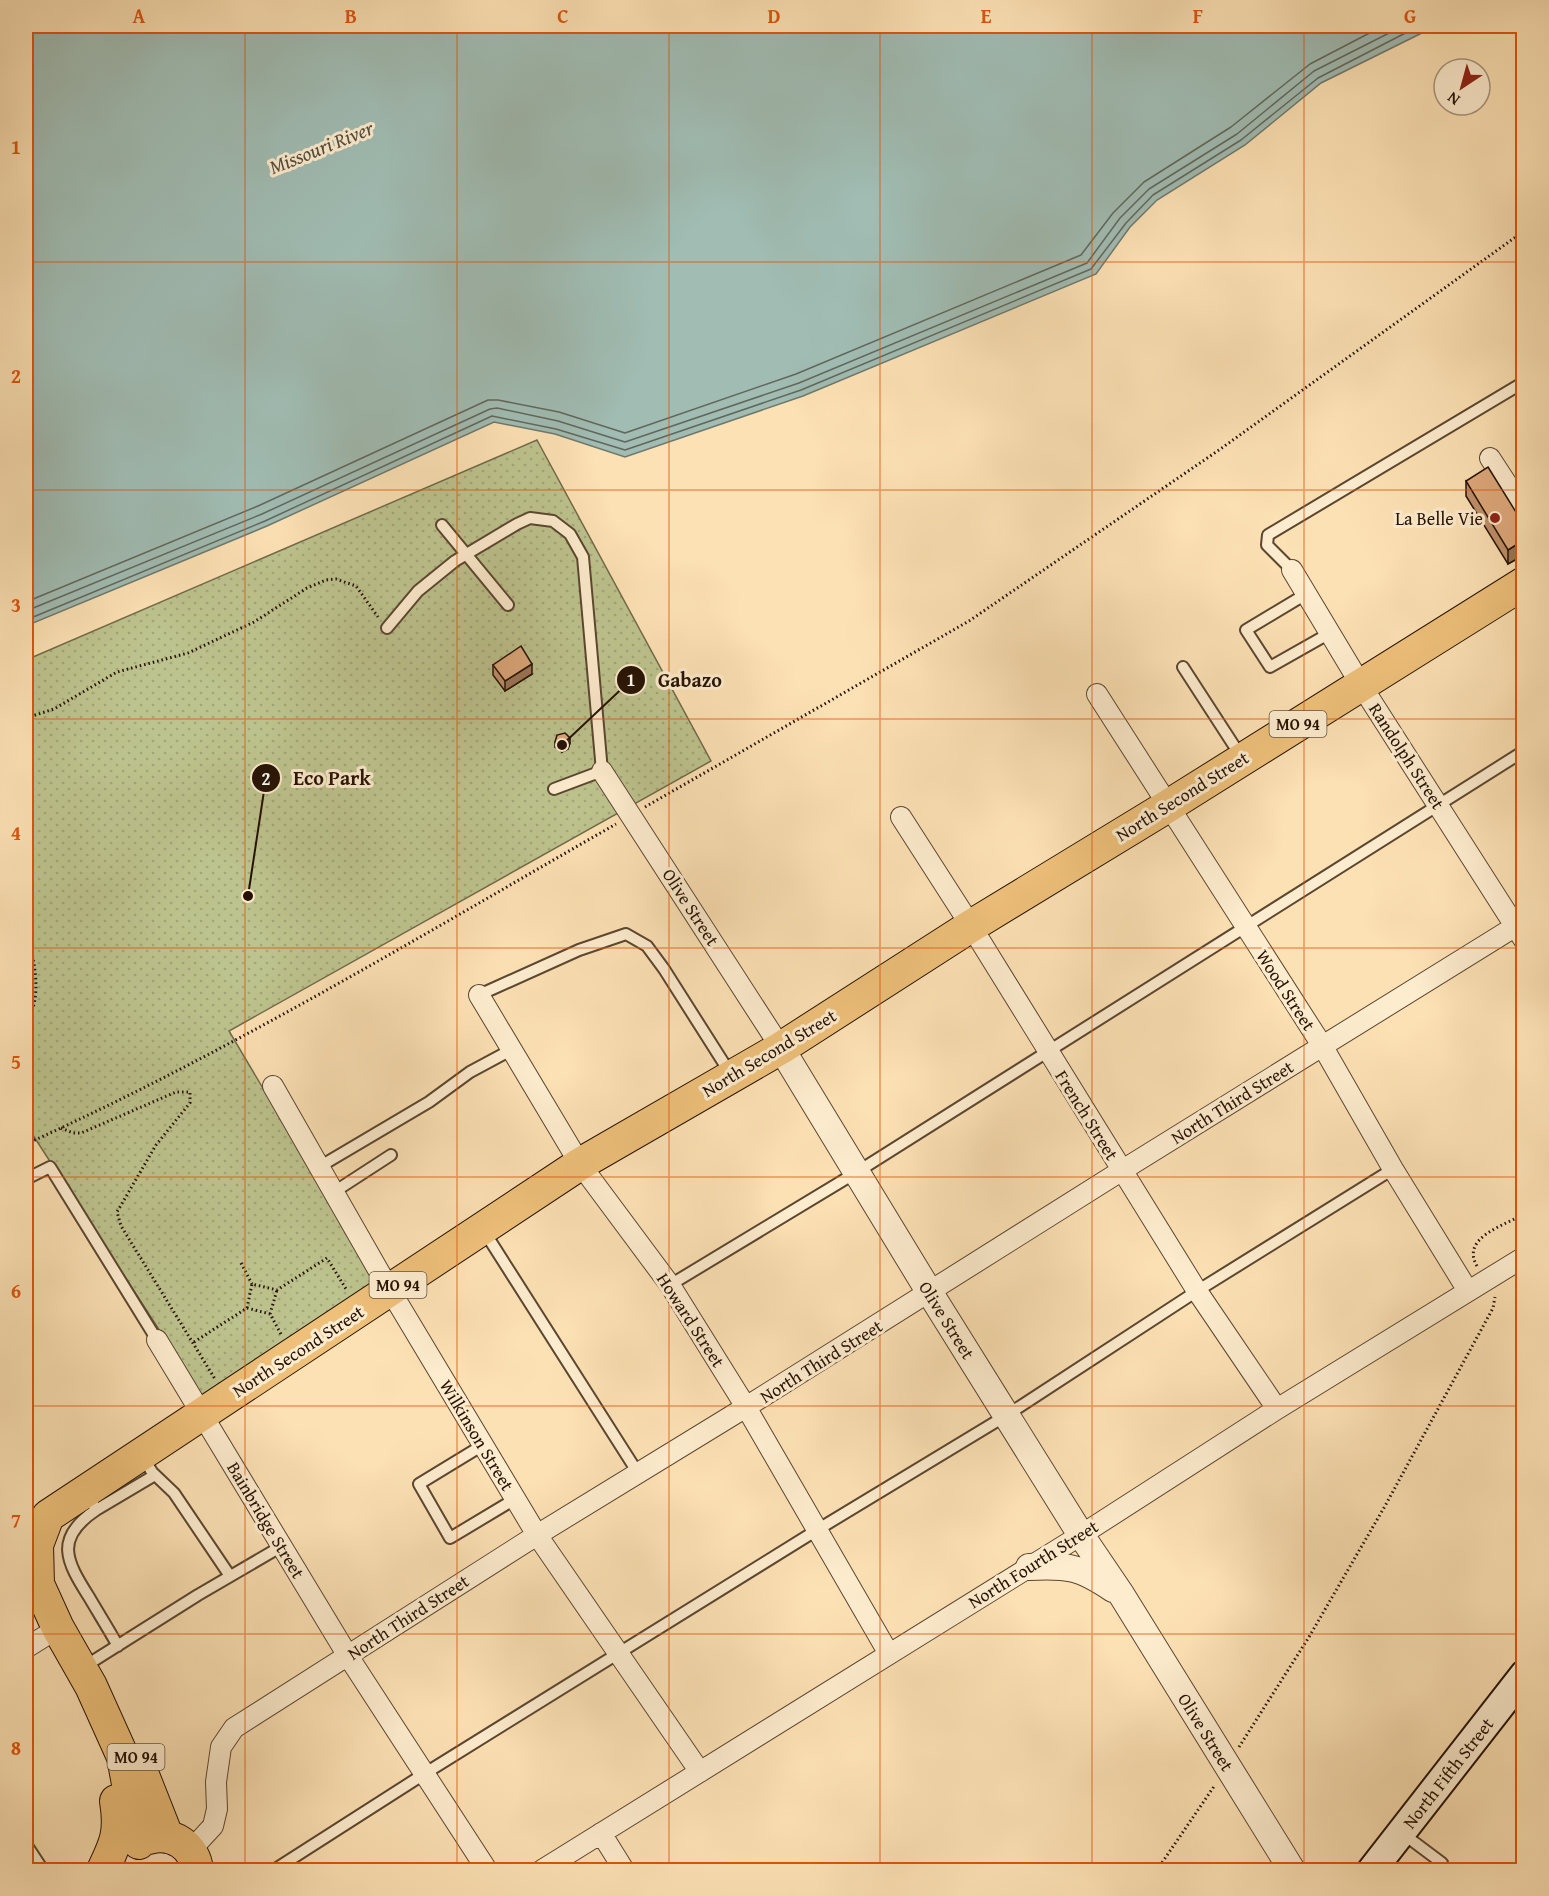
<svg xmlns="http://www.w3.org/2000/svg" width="1549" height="1896" font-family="'Gentium Book Plus',serif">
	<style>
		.green { fill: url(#green-dots); stroke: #716a49; stroke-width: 1.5 }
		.water { fill: #a0bcb3; stroke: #6f786d; stroke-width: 1.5 }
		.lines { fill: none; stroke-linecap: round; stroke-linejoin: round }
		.shore { stroke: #62675c; stroke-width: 1.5 }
		.service-casing { stroke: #5b4630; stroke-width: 14 }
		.minor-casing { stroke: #5b4630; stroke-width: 22 }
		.tertiary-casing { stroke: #5b4630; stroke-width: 28 }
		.secondary-casing { stroke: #251204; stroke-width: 32 }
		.primary-casing { stroke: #251204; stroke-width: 34 }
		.path { stroke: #251204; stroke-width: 3; stroke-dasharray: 1.5 3; stroke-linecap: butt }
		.service { stroke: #fdecce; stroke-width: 10 }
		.minor { stroke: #fdecce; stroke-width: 20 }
		.tertiary { stroke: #fdecce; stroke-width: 26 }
		.secondary { stroke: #fdecce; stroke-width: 28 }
		.primary { stroke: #eec07a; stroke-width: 32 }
		.wall { fill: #c0916b; stroke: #251204; stroke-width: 1.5 }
		.shaded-wall { fill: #9c7657; stroke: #251204; stroke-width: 1.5 }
		.building { fill: #dfa97c; stroke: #251204; stroke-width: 1.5 }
		.grid { fill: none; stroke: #de550c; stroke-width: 1.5; stroke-opacity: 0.55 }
		.poi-dot { fill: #8f2418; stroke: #fdecce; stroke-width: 2 }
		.labels { text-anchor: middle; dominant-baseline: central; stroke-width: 6; stroke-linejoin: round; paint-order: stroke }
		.shield { fill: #fdecce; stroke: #665341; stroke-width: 1.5 }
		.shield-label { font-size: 16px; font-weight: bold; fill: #251204 }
		.poi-label { font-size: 18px; fill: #251204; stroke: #fdecce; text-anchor: end }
		.street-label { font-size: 18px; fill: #251204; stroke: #fdecce }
		.water-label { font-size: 20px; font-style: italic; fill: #504e41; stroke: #fdecce }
		.leader { fill: none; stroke: #251204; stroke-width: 2 }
		.callout-dot { fill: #251204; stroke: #fdecce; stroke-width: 2 }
		.mark-label { font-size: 18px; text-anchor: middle; font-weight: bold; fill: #fff }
		.callout-label { font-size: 20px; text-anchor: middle; font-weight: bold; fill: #251204; stroke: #fdecce; stroke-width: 6; stroke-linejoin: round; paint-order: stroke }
		.neatline { fill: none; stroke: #de550c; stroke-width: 2 }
		.grid-label { font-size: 20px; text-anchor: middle; font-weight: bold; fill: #de550c }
	</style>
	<defs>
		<pattern id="green-dots" width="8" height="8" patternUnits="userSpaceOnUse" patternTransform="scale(1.5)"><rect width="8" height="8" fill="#bdc38e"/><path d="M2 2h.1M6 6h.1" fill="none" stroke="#a2a679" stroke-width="1.8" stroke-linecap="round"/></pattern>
	</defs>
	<rect width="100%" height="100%" fill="#fce1b4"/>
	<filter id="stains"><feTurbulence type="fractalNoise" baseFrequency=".00333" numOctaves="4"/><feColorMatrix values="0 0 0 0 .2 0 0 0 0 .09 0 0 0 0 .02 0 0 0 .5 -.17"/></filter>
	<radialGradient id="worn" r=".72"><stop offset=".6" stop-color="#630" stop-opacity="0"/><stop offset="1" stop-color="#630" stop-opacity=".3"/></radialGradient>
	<path class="green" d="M537,440l174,321 -482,270 152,256 -177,112 -175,-270 -3,1v-470z"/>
	<path class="water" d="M26,26h1410l-115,57 -76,62 -88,55 -27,27 -34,47 -293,122 -178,61 -70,-23 -61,-12 -227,104 -241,100z"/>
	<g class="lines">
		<path class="shore" d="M26,602l232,-96 230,-106h10l61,12 66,21 171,-59 285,-119 32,-42 31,-31 87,-55 79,-63 73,-38
			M26,611l236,-97 228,-105 7,-1 61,13 67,21 174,-59 288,-120 33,-45 29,-29 88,-55 77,-63 89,-45
			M26,620l239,-99 227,-105 64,13 69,21 176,-60 290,-121 35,-46 27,-28 88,-55 77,-62 101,-52"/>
		<defs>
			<path id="service" d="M442,525l66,80
				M1292,570l-25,-25 1,-10 256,-153
				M1306,594l-60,36 24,37 60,-34
				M387,628l31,-37 37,-30 62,-37 13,-6 23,3 17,13 13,23 19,214 -48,18
				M1183,667l59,91
				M479,995l100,-45 47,-16 21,12 17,23 66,104
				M319,1167l110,-65 41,-30 41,-22
				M26,1179l24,-12 107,173
				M334,1192l57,-37
				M484,1231l154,242
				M670,1285l187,-113 667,-421
				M483,1445l-64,39 31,54 65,-39
				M142,1456l10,16 22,21 56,83
				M93,1504l3,6 59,-35
				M96,1510c-42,28 -30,51 -7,87 10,17 20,33 29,49
				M82,1668l116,-73 84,-49
				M1402,1833l40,30 -6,7
				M26,1844l17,26
				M274,1870l150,-96 393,-244 190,-115 190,-124 196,-122"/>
			<path id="minor" d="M1490,458l34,52
				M1292,570l69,115 163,255
				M1097,694l226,353 70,122 75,122
				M602,771l179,277
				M901,817l70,109 226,365 80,118
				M479,995l101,169 90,121 76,122 143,247
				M273,1086l108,189 156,260 163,237
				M157,1340l191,316 139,214
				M26,1648l32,-20
				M601,1833l23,37
				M190,1851l23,-25 4,-17 -1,-27 5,-35 13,-19 303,-193 209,-128 375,-236 403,-250
				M542,1870l539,-335 196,-126 247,-152"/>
			<path id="tertiary" d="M781,1048l149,245 151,242 40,59 171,276
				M1029,1567c40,-2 51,0 84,22"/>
			<path id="secondary" d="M1372,1870l152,-195"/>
			<path id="primary" d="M139,1765l28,71
				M149,1838c23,-7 46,8 48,32
				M139,1843l-16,-86 -32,-71 -33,-58 -20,-44 -1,-39 11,-29 532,-352 201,-116 190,-122 197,-120 356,-223
				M103,1870c13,-27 18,-38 13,-69"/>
		</defs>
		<use href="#service" class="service-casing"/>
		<use href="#minor" class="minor-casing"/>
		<use href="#tertiary" class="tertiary-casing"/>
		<use href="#secondary" class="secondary-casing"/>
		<use href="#primary" class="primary-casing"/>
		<path class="path" d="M26,718l28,-9 63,-37 71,-19 66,-31 53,-34 19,-8 10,-1 20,7 22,31
			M645,807l324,-186 250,-171 305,-219
			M26,934c9,25 17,65 0,88
			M61,1128l12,5h8l95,-41h14v11l-34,42 -39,67 4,14 94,153
			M26,1144c204,-92 396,-209 590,-320
			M241,1263l11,21
			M1477,1266c-17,-29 29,-41 47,-52
			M247,1308l23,6 11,20
			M270,1314l7,-24
			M194,1342l53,-34 5,-24 25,6 50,-32 19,31
			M1239,1747l70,-110 76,-131 108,-198 2,-11
			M1157,1870l58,-85"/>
		<use href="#service" class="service"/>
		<use href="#minor" class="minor"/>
		<use href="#tertiary" class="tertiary"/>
		<use href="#secondary" class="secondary"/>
		<use href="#primary" class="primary"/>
	</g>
	<path class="wall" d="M1466,481l58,44v30l-16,9 -42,-68z
		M493,665l39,9 -27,17 -12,-16z
		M555,742l15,1 -2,6 -6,3 -7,-5z"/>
	<path class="shaded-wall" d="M1524,540v15l-16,9v-14z
		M532,664v10l-27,17v-10z
		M570,738v5l-2,6 -6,3v-5z"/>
	<path class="building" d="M1488,467l36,58v15l-16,10 -42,-69z
		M521,646l11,18 -27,17 -12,-16z
		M565,733l5,5 -2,6 -6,3 -7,-5 2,-7z"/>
	<path class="grid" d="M245,26v1844M457,26v1844M669,26v1844M880,26v1844M1092,26v1844M1304,26v1844M26,262h1498M26,490h1498M26,719h1498M26,948h1498M26,1177h1498M26,1406h1498M26,1634h1498"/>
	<circle class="poi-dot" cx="1495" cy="518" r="6"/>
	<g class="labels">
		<g class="shield">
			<rect x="1269.5" y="711" width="57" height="26" rx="4.5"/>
			<rect x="369.5" y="1272" width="57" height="26" rx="4.5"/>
			<rect x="107.5" y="1744" width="57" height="26" rx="4.5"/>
		</g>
		<g class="shield-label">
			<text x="1298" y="724">MO 94</text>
			<text x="398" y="1285">MO 94</text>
			<text x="136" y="1757">MO 94</text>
		</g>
		<g class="poi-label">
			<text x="1483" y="518">La Belle Vie</text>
		</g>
		<g class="street-label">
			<text transform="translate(1407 756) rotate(57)">Randolph Street</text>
			<text transform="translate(1182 796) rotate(-32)">North Second Street</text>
			<text transform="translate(691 907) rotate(57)">Olive Street</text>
			<text transform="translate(1286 990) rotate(57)">Wood Street</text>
			<text transform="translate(769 1053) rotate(-31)">North Second Street</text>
			<text transform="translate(1232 1102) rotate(-32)">North Third Street</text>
			<text transform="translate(1087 1115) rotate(58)">French Street</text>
			<text transform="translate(691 1320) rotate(57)">Howard Street</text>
			<text transform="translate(947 1320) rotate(58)">Olive Street</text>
			<text transform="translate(298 1351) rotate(-33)">North Second Street</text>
			<text transform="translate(821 1361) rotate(-32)">North Third Street</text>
			<text transform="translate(477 1435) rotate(59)">Wilkinson Street</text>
			<text transform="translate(266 1520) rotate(59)">Bainbridge Street</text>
			<text transform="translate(1033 1564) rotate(-32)">North Fourth Street</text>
			<text transform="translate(408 1617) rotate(-33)">North Third Street</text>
			<text transform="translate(1206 1732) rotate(58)">Olive Street</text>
			<text transform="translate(1448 1773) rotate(-52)">North Fifth Street</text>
		</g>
		<g class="water-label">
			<text transform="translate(321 147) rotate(-22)">Missouri River</text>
		</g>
	</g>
	<path class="leader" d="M562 745L631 680M248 896L266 778"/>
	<g class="callout-dot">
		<circle cx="562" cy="745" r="6"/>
		<circle cx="248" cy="896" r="6"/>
		<circle cx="631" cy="680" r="15"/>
		<circle cx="266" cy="778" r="15"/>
	</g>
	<g class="mark-label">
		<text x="631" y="686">1</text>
		<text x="266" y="785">2</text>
	</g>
	<g class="callout-label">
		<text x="690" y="687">Gabazo</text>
		<text x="332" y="785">Eco Park</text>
	</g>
	<rect width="1549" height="1896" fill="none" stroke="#fce1b4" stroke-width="66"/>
	<g transform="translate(1462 87) rotate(216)"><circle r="28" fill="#fdecce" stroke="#a7957d" stroke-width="1.5"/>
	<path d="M0-4.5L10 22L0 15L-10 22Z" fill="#8f2418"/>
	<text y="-9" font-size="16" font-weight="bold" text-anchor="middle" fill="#251204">N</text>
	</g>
	<rect x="33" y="33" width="1483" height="1830" class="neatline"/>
	<g class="grid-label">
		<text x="139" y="23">A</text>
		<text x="351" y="23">B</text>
		<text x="563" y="23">C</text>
		<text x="774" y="23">D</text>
		<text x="986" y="23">E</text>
		<text x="1198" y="23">F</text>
		<text x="1410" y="23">G</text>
		<text x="16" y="154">1</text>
		<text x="16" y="383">2</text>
		<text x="16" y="612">3</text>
		<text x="16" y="840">4</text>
		<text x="16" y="1069">5</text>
		<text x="16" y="1298">6</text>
		<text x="16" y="1527">7</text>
		<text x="16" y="1755">8</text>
	</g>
	<rect width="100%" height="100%" filter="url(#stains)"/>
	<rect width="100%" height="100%" fill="url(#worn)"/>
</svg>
